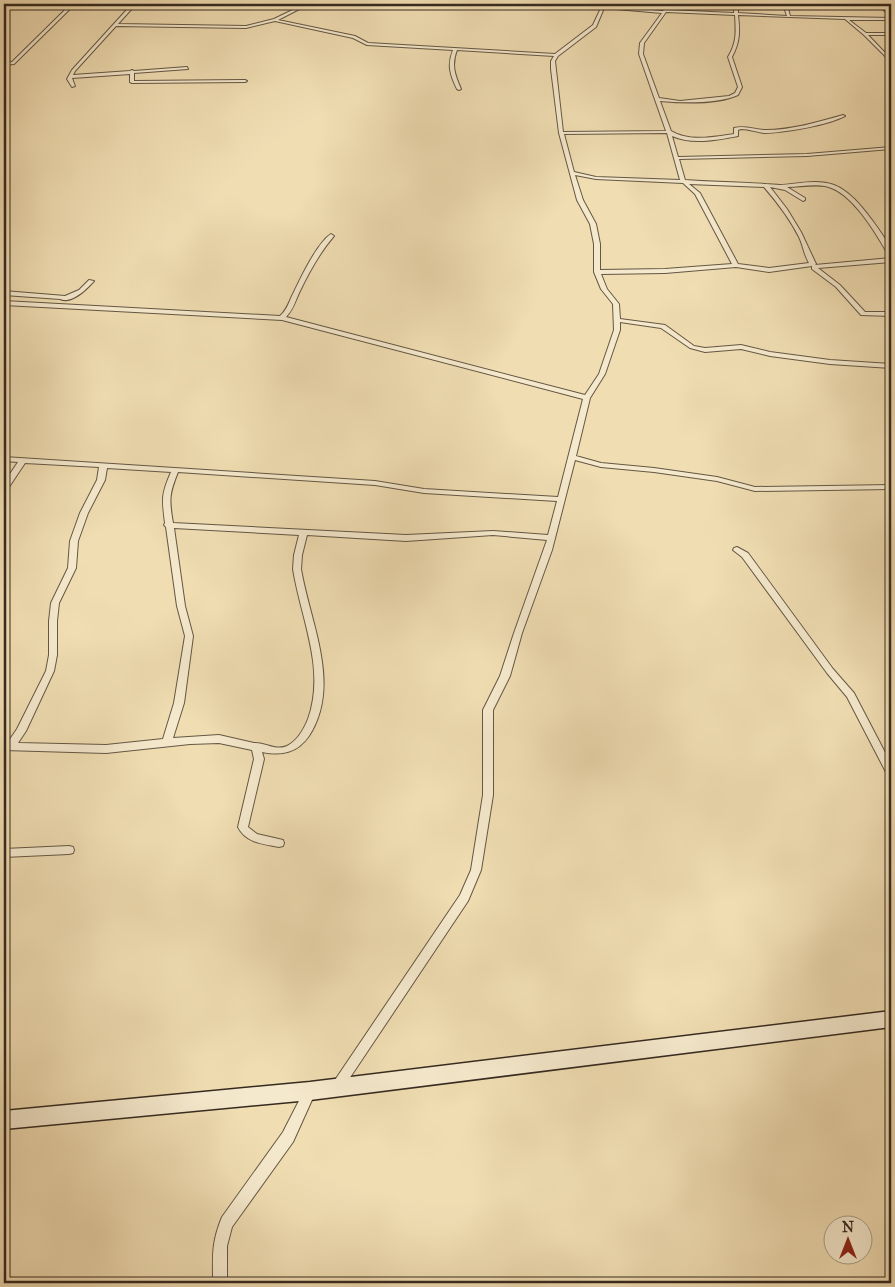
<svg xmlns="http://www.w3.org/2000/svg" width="895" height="1287" font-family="'IM FELL Great Primer',serif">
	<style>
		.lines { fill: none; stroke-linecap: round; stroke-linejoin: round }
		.street-casing { stroke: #645744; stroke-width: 2 }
		.secondary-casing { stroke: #362a20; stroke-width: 3 }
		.street { fill: #f5e9cd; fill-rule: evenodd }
		.secondary { fill: #f5e9cd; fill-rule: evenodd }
	</style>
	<rect width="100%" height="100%" fill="#f0ddb2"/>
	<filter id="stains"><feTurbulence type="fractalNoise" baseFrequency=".004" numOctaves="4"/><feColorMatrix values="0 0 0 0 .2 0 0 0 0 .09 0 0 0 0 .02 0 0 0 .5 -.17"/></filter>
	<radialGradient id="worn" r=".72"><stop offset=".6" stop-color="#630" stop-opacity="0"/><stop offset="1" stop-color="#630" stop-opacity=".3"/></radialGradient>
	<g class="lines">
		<defs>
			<path id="street" d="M71,4h4l-61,60 -10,1v-2l8,-1z
				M132,4h4l-18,20 128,2 28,-7 31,-15h4l-31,16 77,16 13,7 187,11 38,-29 8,-17 -2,-1 3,-3h4l-1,2 58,5 5,-7h4l-5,6 67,3v-9h4v9l49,3 -4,-12h4l3,12 101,2v2h-42l17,13h25v2h-23l23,24v3l-27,-27 -19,-16 -107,-4c2,17 2,27 -6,42l10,30 -4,8c-20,9 -56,8 -78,6l11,30c19,11 42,6 63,3v-6c12,-3 20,2 32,2 26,0 52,-8 77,-15l2,1c-17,9 -61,17 -81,17 -8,-1 -15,-4 -23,-4l-3,1v6c-21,4 -46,9 -66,0l6,21 129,-3 84,-7v2l-84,7 -128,3 6,21c27,2 54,2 81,4 4,0 10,1 14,1 18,-1 37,-6 54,0 22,8 43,42 56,61l1,4v7l-2,-1c-12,-21 -37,-65 -64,-70 -12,-2 -26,1 -38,1l18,11v2l-2,1 -18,-11 -15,-3 17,22 14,23 15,32 -1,1 76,-7v4l-73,6 22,17 25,27h26v4l-30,-1 -25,-28 -24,-18v-3l-43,6 -33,-5 -71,6 -64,1 6,15 12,15 1,15 45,6 29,21 11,2 36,-3 29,7 60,8 61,4v4l-61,-4 -60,-8 -29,-7 -36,3 -15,-4 -29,-20 -41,-6v8l-15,44 -15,24 -14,58 25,7 53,5 63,9 38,10 136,-2v4l-136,2 -38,-10 -63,-9 -53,-5 -26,-7 -23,90 -30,83 -12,43 -17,34v85l-12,75 -13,31 -127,190 -4,2 -4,-2 -2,-4 2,-4 127,-188 11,-25 12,-75v-85l17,-34 14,-43 33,-93 -54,-5 -87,6 -99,-6 -5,20 -1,14c9,54 41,116 8,167 -12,17 -27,20 -47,16l2,7 -16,68 9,7 26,6 1,3 -1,3 -4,1c-16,-3 -33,-4 -41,-20l16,-68 -2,-9 -33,-7 -29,1 -84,9 -102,-3v-8h4l9,-13 29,-58 3,-16v-34l2,-18 17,-35 2,-27 10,-28 17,-33 2,-13 -74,-4 -18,27h-3v-7l14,-21 -14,-1v-4l371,24 49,8 134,8 25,-98 -301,-79 -278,-15v-4l276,15c8,-7 9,-15 14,-24 7,-15 24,-50 37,-58l3,2c-14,16 -26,38 -35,57 -4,9 -6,17 -13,24l299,78 14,-21 15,-44 -1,-26 -12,-15 -7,-17v-28l-4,-20 -13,-24 -18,-67 -8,-64v-8l3,-5 -97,-6c-6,15 -2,25 4,39l-2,1 -2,-1c-7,-14 -10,-24 -4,-39l-86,-5 -14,-7 -78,-17 -29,7 -130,-2 -41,45 -2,4 57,-4 2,-1 2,1 53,-4 1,2 -54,4v8l111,-1 2,1 -2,1 -113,1 -2,-1v-8l-58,4 3,8 -3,1 -5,-8 5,-9zM604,8l58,5 -22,30 -1,11 27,77 -103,1 -8,-71 3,-5 38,-29zM666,12l69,3c1,17 2,27 -7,42l10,30 -3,6 -6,3 -49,5 -21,-3 -16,-44 1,-11zM667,133l13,47 -84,-3 -22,-5 -10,-38zM575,175l21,4 87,4 12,11 37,70 -67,5 -65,1v-26l-4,-20 -13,-24zM689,184l75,3c13,15 26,32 35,50 4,8 5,18 10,26l-40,5 -31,-4 -38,-71zM107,468l64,4c-10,23 -9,27 -6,51l-1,2 2,2 11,79 8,30 -11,67 -11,36 -57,6 -88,-2 8,-12 28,-60 3,-16v-34l2,-18 17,-35 2,-27 10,-28 17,-33zM178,472l197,13 49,8 133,8 -9,34 -55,-4 -87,4 -233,-12c-4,-23 -4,-29 5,-51zM174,528l125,7 -5,20 -1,14c8,50 33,100 15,150 -4,10 -11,22 -21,27 -11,5 -23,-4 -33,-3l-35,-8 -46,3 11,-35 9,-67 -8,-30z
				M857,4l26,2 8,7v3l-10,-8 -25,-2z
				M89,280l5,1c-8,9 -23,23 -34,18l-56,-4v-4l61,5 14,-6z
				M737,547l11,6 85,116 21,24 37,71v13l-3,-1 -41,-79 -20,-24 -85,-116 -9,-7 1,-2z
				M69,846l4,1 1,3 -1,3 -4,1 -65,3v-8z
				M310,1085l4,2 2,4 -23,51 -61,85 -5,19v37h-14c0,-27 -2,-39 9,-66l61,-85 23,-45z"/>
			<path id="secondary" d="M891,1011v16l-581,73 -306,29v-18l306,-29z"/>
		</defs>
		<use href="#street" class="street-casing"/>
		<use href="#secondary" class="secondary-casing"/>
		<use href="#street" class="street"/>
		<use href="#secondary" class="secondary"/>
	</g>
	<rect width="895" height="1287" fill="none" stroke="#f0ddb2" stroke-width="20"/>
	<rect x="5" y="5" width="885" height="1277" fill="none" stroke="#362a20" stroke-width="2.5"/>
	<rect x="10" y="10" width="875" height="1267" fill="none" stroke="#362a20"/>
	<g transform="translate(848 1240)"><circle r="24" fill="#f5e9cd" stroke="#a99d88"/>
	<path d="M0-4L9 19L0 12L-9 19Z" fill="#8f2418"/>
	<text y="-8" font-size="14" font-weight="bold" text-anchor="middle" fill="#362a20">N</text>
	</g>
	<rect width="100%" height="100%" filter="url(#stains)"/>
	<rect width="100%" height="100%" fill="url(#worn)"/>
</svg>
